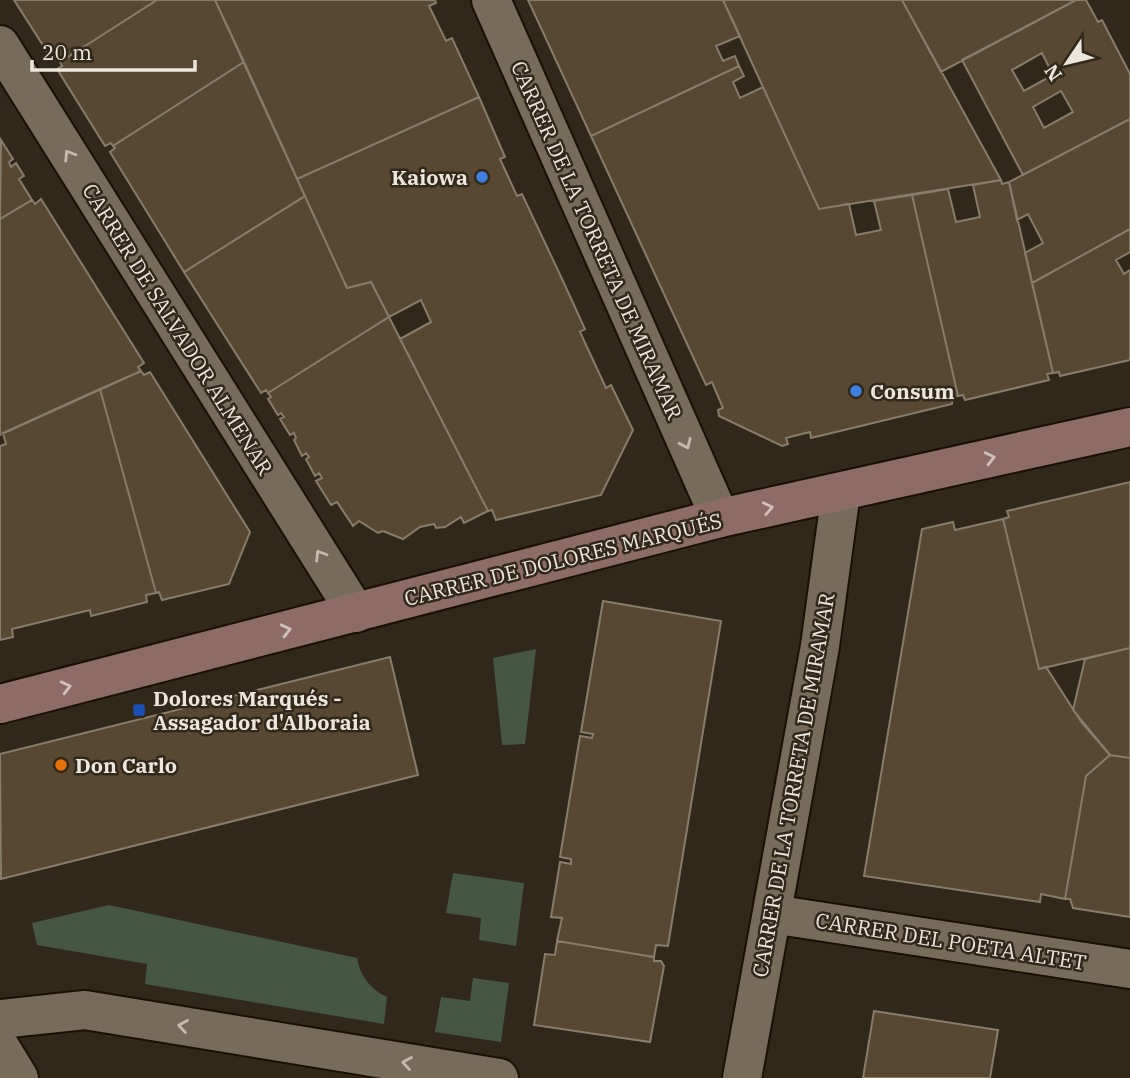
<svg xmlns="http://www.w3.org/2000/svg" width="1130" height="1078" font-family="'IBM Plex Serif',serif">
	<style>
		.green { fill: #455743 }
		.building { fill: #584831; stroke: #887c6b; stroke-width: 2; fill-rule: evenodd }
		.lines { fill: none; stroke-linecap: round; stroke-linejoin: round }
		.street-casing { stroke: #1a1004; stroke-width: 42 }
		.secondary-casing { stroke: #1a1004; stroke-width: 42 }
		.street { stroke: #776b5a; stroke-width: 38 }
		.secondary { stroke: #8e6c66; stroke-width: 38 }
		.oneway { stroke: #c4bbae }
		.oneway2 { stroke: #d0c1b9 }
		.shop-dot { fill: #3f7fe0; stroke: #322819; stroke-width: 2.5 }
		.transit-dot { fill: #1a4fb4; stroke: #322819; stroke-width: 2.5 }
		.food-dot { fill: #e8710a; stroke: #322819; stroke-width: 2.5 }
		.labels { text-anchor: middle; dominant-baseline: central; stroke-width: 5; stroke-linejoin: round; paint-order: stroke }
		.poi-label { font-size: 21px; font-weight: bold; fill: #ede6dc; stroke: #322819; text-anchor: start }
		.street-label { font-size: 21px; fill: #ede6dc; stroke: #322819 }
	</style>
	<rect width="100%" height="100%" fill="#322819"/>
	<path class="green" d="M536,649l-11,95 -23,1 -9,-87z
		M453,873l71,10 -8,63 -37,-6 2,-22 -35,-5z
		M109,905l248,53c3,18 14,32 30,39l-3,27 -239,-40 2,-20 -110,-19 -5,-22z
		M473,978l36,5 -8,59 -66,-10 6,-35 29,4z"/>
	<path class="building" d="M14,0h143l-97,62 -3,-4 -4,3z
		M157,0h58l29,62 -131,84 -2,-3 -6,3 -48,-77 5,-3 -2,-4z
		M215,0h220l1,3 -7,3 17,35 6,-3 27,59 -182,82z
		M528,0h195l17,36 -24,10 7,15 12,-5 4,10 -148,70z
		M723,0h179l99,180 -182,29z
		M902,0h174l-135,72z
		M1076,0h10l12,22 4,-2 28,54v45l-107,56 -61,-115zM1042,53l11,22 -29,16 -12,-21zM1061,91l12,21 -29,16 -11,-21z
		M244,62l61,134 -121,76 -74,-120 5,-4 -2,-2z
		M739,66l5,10 -11,6 7,16 23,-11 56,122 30,-5 7,31 25,-5 -7,-29 38,-6 46,201 -5,1 -1,7 -141,34 -1,-6 -24,6 2,6 -6,2 -63,-30 -1,-6 5,-2 -11,-26 -6,3 -115,-249z
		M479,97l26,60 -5,2 17,37 5,-2 41,87 22,48 -5,3 26,56 5,-3 22,45 -32,65 -105,25 -4,-10 -4,1 -88,-172 31,-17 -10,-22 -32,17 -18,-35 -24,6 -50,-109z
		M1130,119v110l-98,54 -7,-30 18,-10 -15,-29 -11,6 -8,-38z
		M1,140l12,19 -4,3 2,5 5,-4 8,13 -5,3 13,21 -32,19z
		M1001,180l1,4 7,-2 44,191 -6,1 2,6 -84,20 -2,-5 -5,1 -46,-201 36,-6 8,33 24,-5 -7,-32z
		M305,196l42,92 24,-6 18,35 -121,76 -2,-3 -5,3 -77,-121z
		M41,199l103,164 -6,4 3,4 -141,64v-216l32,-19 3,4z
		M1130,229v23l-14,8 8,14 6,-4v90l-70,16 -1,-4 -6,1 -21,-90z
		M389,317l99,194 -24,12 -3,-6 -16,10 -9,1 -2,-4 -14,3 -17,12 -20,-8 -5,2 -19,-12 -6,5 -16,-24 -6,3 -15,-24 6,-3 -3,-5 -4,3 -9,-17 3,-2 -3,-4 -4,3 -8,-16 2,-2 -2,-5 -4,2 -10,-16 4,-2 -3,-4 -3,2 -10,-16 3,-2 -3,-4z
		M141,371l3,4 6,-3 100,160 -21,52 -67,16 -3,-8 -3,1 -56,-204z
		M100,389l56,204 -10,2 1,7 -56,14 -1,-6 -78,19 1,8 -13,3v-194l6,-2 -3,-11z
		M1130,482v166l-91,21 -36,-150 6,-2 -2,-6z
		M1003,519l36,150 7,-2 36,56 28,32 -24,21 -21,123 -24,-5 -1,8 -176,-26 58,-347 31,-7 2,8z
		M603,601l118,20 -53,325 -12,-1 -2,12 -97,-16 5,-23 -11,-1 9,-55 11,2v-5l-11,-2 20,-121 12,2 1,-4 -12,-2z
		M1130,648v110l-20,-3 -37,-45 12,-51z
		M390,657l28,118 -417,104 -1,-125z
		M1110,755l20,3v159l-57,-9 -3,-9h-5l21,-123z
		M557,941l97,16v4h7l3,5 -14,76 -116,-17 11,-71 10,1z
		M874,1011l124,19 -8,48h-127z"/>
	<g class="lines">
		<defs>
			<path id="street" d="M491,0l229,518
				M0,45l356,568
				M772,914l358,55
				M0,1019l85,-9 414,68
				M0,1047l19,31
				M742,1078l78,-432 21,-154"/>
			<path id="secondary" d="M0,704l720,-186 410,-91"/>
		</defs>
		<use href="#street" class="street-casing"/>
		<use href="#secondary" class="secondary-casing"/>
		<use href="#street" class="street"/>
		<use href="#secondary" class="secondary"/>
	</g>
	<defs><path id="oneway-chevron" d="M-2-3.5L2.5 0L-2 3.5" fill="none" stroke-width="1.6" stroke-linecap="round" stroke-linejoin="round" transform="scale(1.75)"/></defs>
	<g class="oneway">
		<use href="#oneway-chevron" transform="translate(69 155) rotate(-122)"/>
		<use href="#oneway-chevron" transform="translate(686 444) rotate(66)"/>
		<use href="#oneway-chevron" transform="translate(320 555) rotate(-122)"/>
		<use href="#oneway-chevron" transform="translate(183 1026) rotate(-171)"/>
		<use href="#oneway-chevron" transform="translate(407 1063) rotate(-171)"/>
	</g>
	<g class="oneway2">
		<use href="#oneway-chevron" transform="translate(990 458) rotate(-13)"/>
		<use href="#oneway-chevron" transform="translate(768 508) rotate(-12)"/>
		<use href="#oneway-chevron" transform="translate(286 630) rotate(-14)"/>
		<use href="#oneway-chevron" transform="translate(66 687) rotate(-14)"/>
	</g>
	<g class="shop-dot">
		<circle cx="482" cy="177" r="7"/>
		<circle cx="856" cy="391" r="7"/>
	</g>
	<rect class="transit-dot" x="132" y="703" width="14" height="14" rx="3.5"/>
	<circle class="food-dot" cx="61" cy="765" r="7"/>
	<g class="labels">
		<g class="poi-label">
			<text x="468" y="177" text-anchor="end">Kaiowa</text>
			<text x="870" y="391">Consum</text>
			<text x="153" y="698">Dolores Marqués -<tspan x="153" dy="24">Assagador d'Alboraia</tspan></text>
			<text x="75" y="765">Don Carlo</text>
		</g>
		<g class="street-label">
			<text transform="translate(597 240) rotate(66)">CARRER DE LA TORRETA DE MIRAMAR</text>
			<text transform="translate(178 329) rotate(58)">CARRER DE SALVADOR ALMENAR</text>
			<text transform="translate(563 559) rotate(-14)">CARRER DE DOLORES MARQUÉS</text>
			<text transform="translate(793 785) rotate(-80)">CARRER DE LA TORRETA DE MIRAMAR</text>
			<text transform="translate(951 941) rotate(9)">CARRER DEL POETA ALTET</text>
		</g>
	</g>
	<g transform="translate(1067 63) rotate(235)" stroke="#322819" stroke-width="5" paint-order="stroke">
	<path d="M0-5L12 26L0 18L-12 26Z" fill="#ede6dc"/>
	<text y="-10" font-size="19" font-weight="bold" text-anchor="middle" fill="#ede6dc">N</text>
	</g>
	<path d="M32 60v10h163v-10" fill="none" stroke="#ede6dc" stroke-width="3.5"/>
	<text x="42" y="60" font-size="21" fill="#ede6dc" stroke="#322819" stroke-width="5" paint-order="stroke">20 m</text>
</svg>
